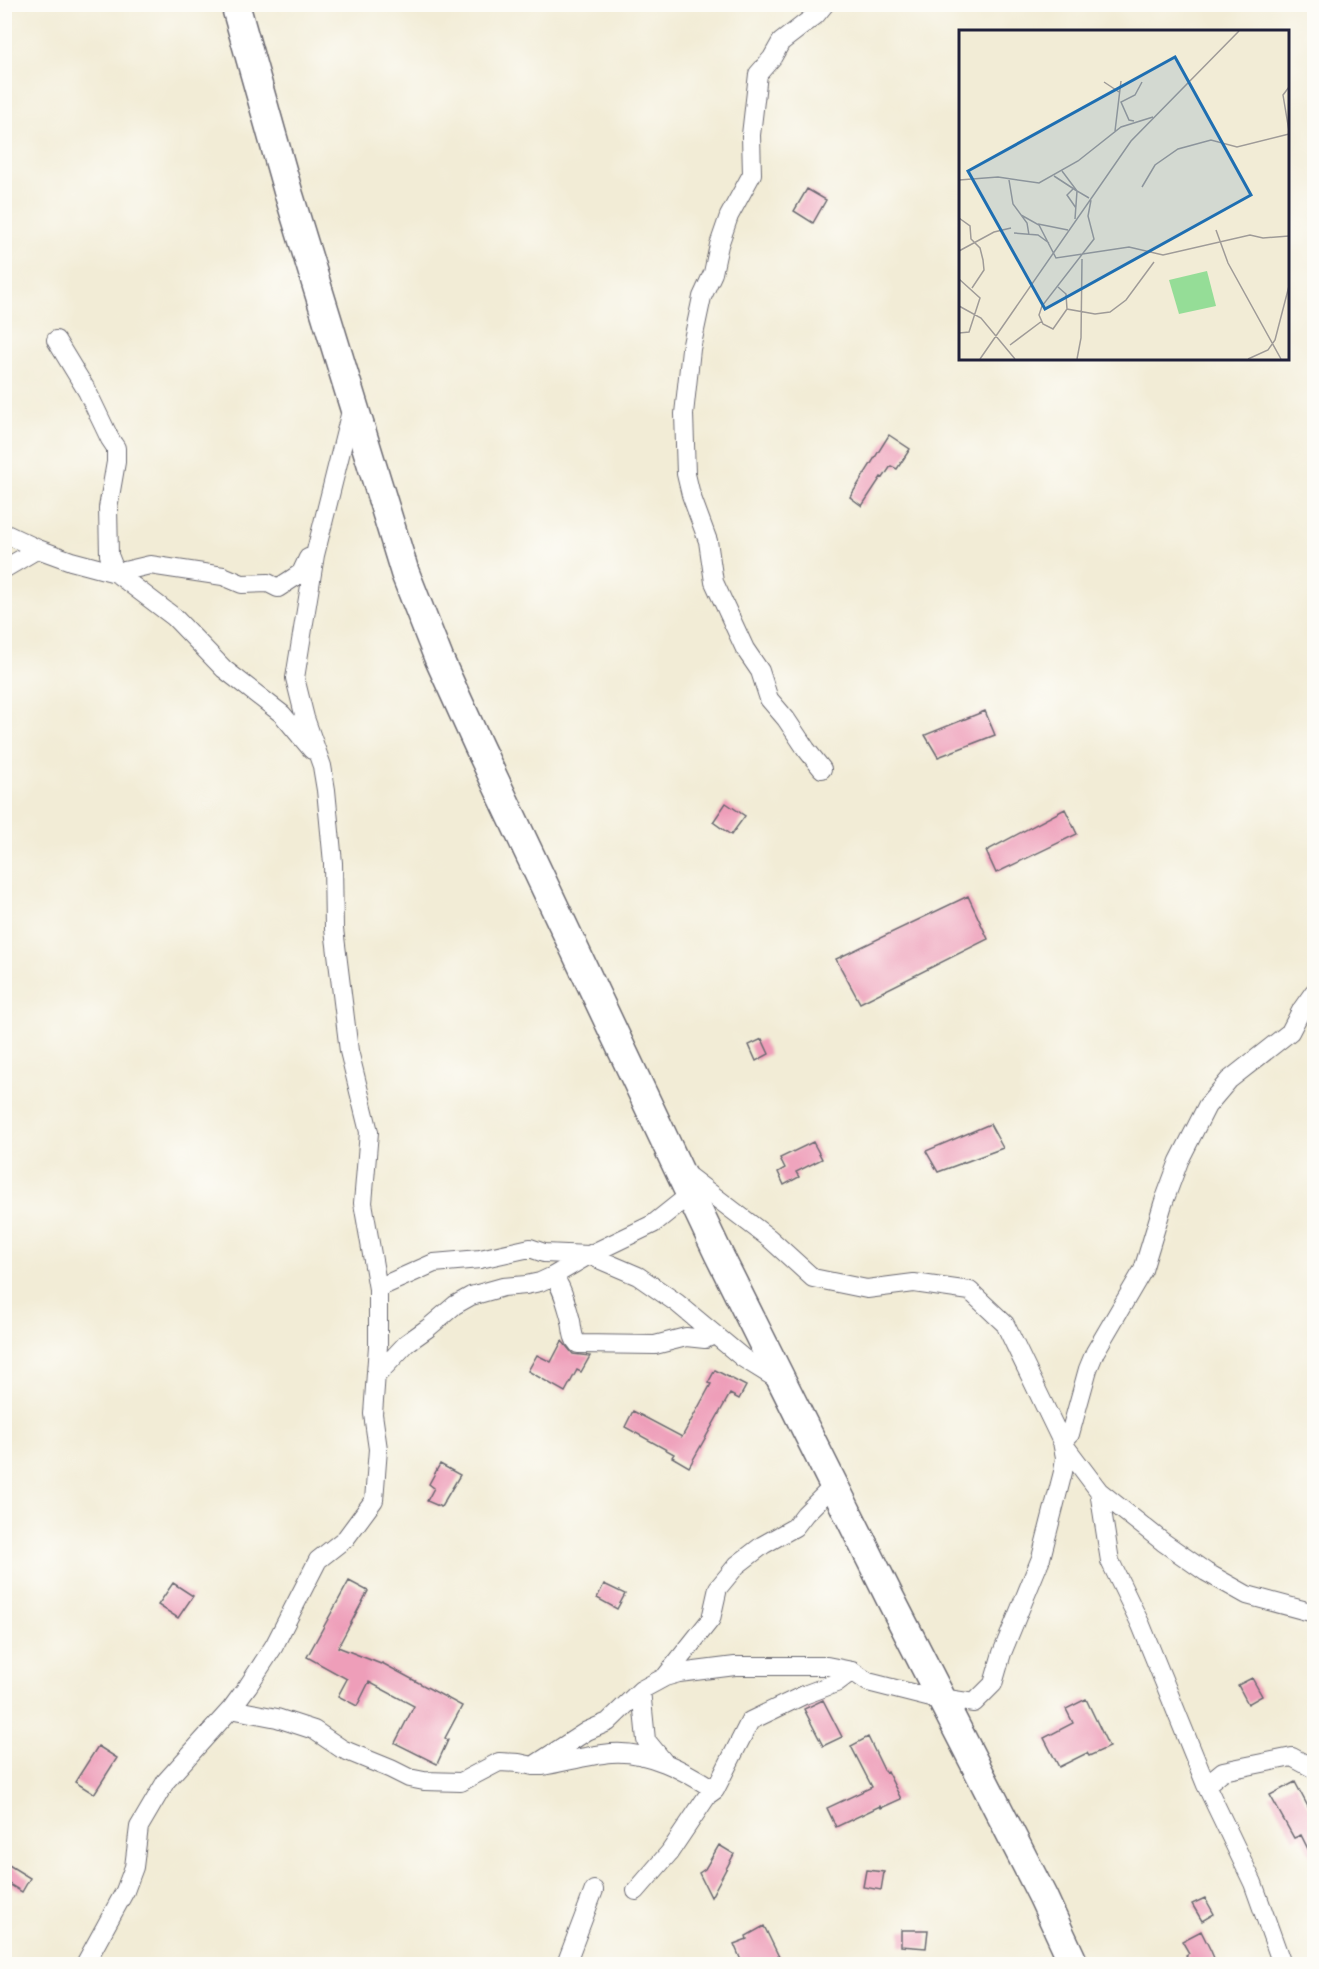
<svg xmlns="http://www.w3.org/2000/svg" width="1319" height="1969" font-family="'Gochi Hand',sans-serif">
	<style>
		.building { fill: #ee9eb9 }
		.lines { fill: none; stroke-linecap: round; stroke-linejoin: round }
		.minor-casing { stroke: #6b6971; stroke-width: 20 }
		.primary-casing { stroke: #6b6971; stroke-width: 31 }
		.minor { stroke: #fff; stroke-width: 18 }
		.primary { stroke: #fff; stroke-width: 28 }
		.inset-road { fill: none; stroke: #9f9b98; stroke-width: 1.5 }
		.view { fill: #1f6fb2; fill-opacity: 0.15; stroke: #1f6fb2; stroke-width: 3 }
		.inset-edge { fill: none; stroke: #22223b; stroke-width: 3 }
	</style>
	<rect width="100%" height="100%" fill="#fdfcf7"/>
	<filter id="ink" filterUnits="userSpaceOnUse"><feTurbulence type="fractalNoise" baseFrequency=".0167" numOctaves="2"/><feDisplacementMap in="SourceGraphic" scale="12" xChannelSelector="R" yChannelSelector="G"/><feConvolveMatrix kernelMatrix="1 2 1 2 8 2 1 2 1" color-interpolation-filters="sRGB"/></filter>
	<filter id="wash" filterUnits="userSpaceOnUse"><feTurbulence type="fractalNoise" baseFrequency=".008" numOctaves="4" result="noise"/><feDisplacementMap in="SourceGraphic" scale="24" xChannelSelector="R" yChannelSelector="G"/><feGaussianBlur stdDeviation="1.35" result="paint"/><feColorMatrix in="noise" values="0 0 0 0 0 0 0 0 0 0 0 0 0 0 0 0 0 1.4 0 .05"/><feComposite in="paint" operator="in"/></filter>
	<g filter="url(#wash)">
		<rect width="100%" height="100%" fill="#f2ecd6"/>
		<g id="blocks">
			<path class="building" d="M807,189l19,11 -13,23 -19,-12z
				M889,435l21,14 -13,20 -6,-3 -8,12 -2,-1 -19,29 -12,-9z
				M985,711l10,24 -57,22 -13,-22z
				M726,803l19,13 -14,19 -18,-13z
				M1065,809l12,25 -81,39 -10,-22z
				M968,896l20,43 -128,64 -24,-44z
				M762,1039l7,15 -13,7 -7,-16z
				M990,1124l13,24 -65,24 -12,-21z
				M813,1142l9,17 -26,13 3,5 -15,8 -6,-13 7,-4 -5,-10z
				M562,1341l11,13 17,2 -9,16 -4,-2 -12,22 -37,-21 9,-16 14,7z
				M715,1370l31,16 -7,13 -9,-5 -41,73 -17,-10 2,-3 -49,-27 8,-16 49,26 29,-53 -3,-1z
				M440,1464l20,11 -19,32 -14,-6 7,-13 -5,-4z
				M349,1581l19,10 -30,56 43,17 1,-1 80,43 -17,32 3,2 -11,24 -42,-21 19,-37 -45,-24 -12,24 -19,-10 9,-17 -40,-22z
				M173,1583l20,13 -15,22 -20,-13z
				M604,1584l21,10 -8,15 -20,-11z
				M1252,1678l10,18 -14,8 -10,-19z
				M1086,1699l23,48 -20,9 -2,-3 -28,14 -15,-29 29,-15 -7,-14z
				M823,1700l19,37 -19,9 -19,-37z
				M868,1737l17,35 2,-1 14,28 -20,9 -1,-2 -44,21 -9,-19 45,-21 -21,-41z
				M98,1746l19,12 -23,36 -19,-12z
				M1295,1782l19,36v43l-13,-26 -7,3 -24,-43z
				M719,1845l15,9 -23,43 -12,-24 6,-4z
				M4,1862l26,16 -8,14 -18,-11z
				M866,1870l18,2 -3,18 -18,-3z
				M1205,1898l9,16 -12,7 -10,-17z
				M764,1926l19,39h-40l-9,-21 13,-5 -1,-3z
				M901,1930h27l-2,18 -25,-2z
				M1201,1931l10,20 6,14h-27l-4,-10 3,-2 -7,-12z"/>
		</g>
	</g>
	<g filter="url(#ink)">
		<use href="#blocks" fill-opacity="0" stroke="#6b6971" stroke-width="1.5"/>
		<g class="lines">
			<defs>
				<path id="minor" d="M56,340l31,51 23,48 6,9v14l-8,46 1,47 7,18 34,-8 73,11 19,8 26,-1 10,5 23,-15 7,-15 6,-2
					M4,533l34,16 33,12 45,12 58,44 50,52 58,45 30,36
					M4,569l34,-20
					M822,769l-16,-20 -20,-30 -17,-20 -9,-28 -15,-22 -31,-67 -6,-41 -17,-46 -5,-21 -2,-60 7,-65 11,-52 11,-24 6,-28 10,-29 23,-42 -1,-39 7,-61 14,-16 9,-16 35,-27 9,-11
					M684,1173l85,65 44,40 54,11 47,-6 56,8 35,33 57,118 37,49 11,70 31,64 65,160 47,98 29,81
					M553,1276c9,10 13,27 17,41 3,9 1,20 8,27l77,1 31,-8 19,2 9,-4
					M378,1288l56,-25 46,-4 50,-11 14,5 45,2 64,-31 30,-24 8,-3
					M376,1376l31,-33 21,-15 27,-23 16,-9 32,-9 23,-2 14,-3 13,-6 36,-21 49,21 39,27 66,55 37,23
					M1099,1491l64,51 43,30 41,23 67,18
					M665,1677l46,-58 7,-31 19,-23 26,-20 32,-18 10,-13 29,-29
					M641,1690l5,50 18,22
					M231,1709l46,9 37,12 28,19 49,20 18,9 15,3 37,1 38,-20 20,1 14,3h10c23,-4 45,-11 68,-13 37,-3 74,18 104,37
					M533,1766l54,-35 21,-9 33,-32 24,-13 14,-4 56,-7h92l25,5 16,11 63,16h10l33,5 19,-19 9,-31 39,-95 22,-86 2,-15 -3,-15 8,-8 18,-65 7,-17 48,-82 20,-66 16,-43 28,-55 22,-26 61,-48 12,-23 12,-17
					M1206,1785l17,-14 69,-14 22,12
					M636,1891l33,-38 39,-58 7,-5 35,-69 54,-26 32,-12 16,-12
					M85,1964l40,-73 9,-24 5,-40 27,-46 65,-72 17,-23 26,-40 44,-86 28,-22 28,-38 4,-51 -5,-35 5,-68v-57l-15,-86 6,-71 -20,-81 -6,-49 -9,-73 -1,-66 -7,-73 -4,-24 -17,-48 -10,-40 20,-123 37,-148
					M566,1964l28,-74"/>
				<path id="primary" d="M235,4l54,191 116,378 34,86 39,86 240,508 172,345 153,299 31,67"/>
			</defs>
			<use href="#minor" class="minor-casing"/>
			<use href="#primary" class="primary-casing"/>
			<use href="#minor" class="minor"/>
			<use href="#primary" class="primary"/>
		</g>
	</g>
	<g transform="translate(959 30)">
		<rect width="330" height="330" fill="#f2ecd6"/>
		<path d="M248,241l9,35 -37,8 -10,-34z" fill="#95dd97"/>
		<path class="inset-road" d="M145,52l15,10M330,57l-6,8 6,36M175,91l-5,-1 -8,-18 14,-7 7,-13M156,101l6,-50M103,141l15,20 12,7M95,146l23,15 -2,28M0,150l39,-3 41,6 39,-22 43,-34 32,-10M50,150l4,24 14,19 2,12M183,157l13,-22 23,-16 33,-9 26,7 52,-13M114,159l-6,6 9,13M62,185l18,10 17,33 73,-11 34,8 87,-20 13,3 26,-2M0,188l11,8 1,13 9,9 3,12 1,10 -12,18M79,194l30,6M257,200l12,33 53,96M55,203l24,2 11,8M0,221l35,-19 17,-4M0,249l21,19 -11,34 -10,1M99,257l8,7 1,15 28,5 15,-2 16,-12 28,-38M0,276l22,12 34,41M108,279l-14,20 -10,-5 -4,-9 3,-9 52,-67 -6,-23 3,-16M51,315l32,-24M21,329l151,-218 108,-110M118,329l4,-21 1,-79M289,329l20,-9 7,-10 14,-54"/>
		<path class="view" d="M216,27l76,138 -206,114 -77,-138z"/>
		<rect width="330" height="330" class="inset-edge"/>
	</g>
	<rect width="1319" height="1969" fill="none" stroke="#fdfcf7" stroke-width="24"/>
</svg>
